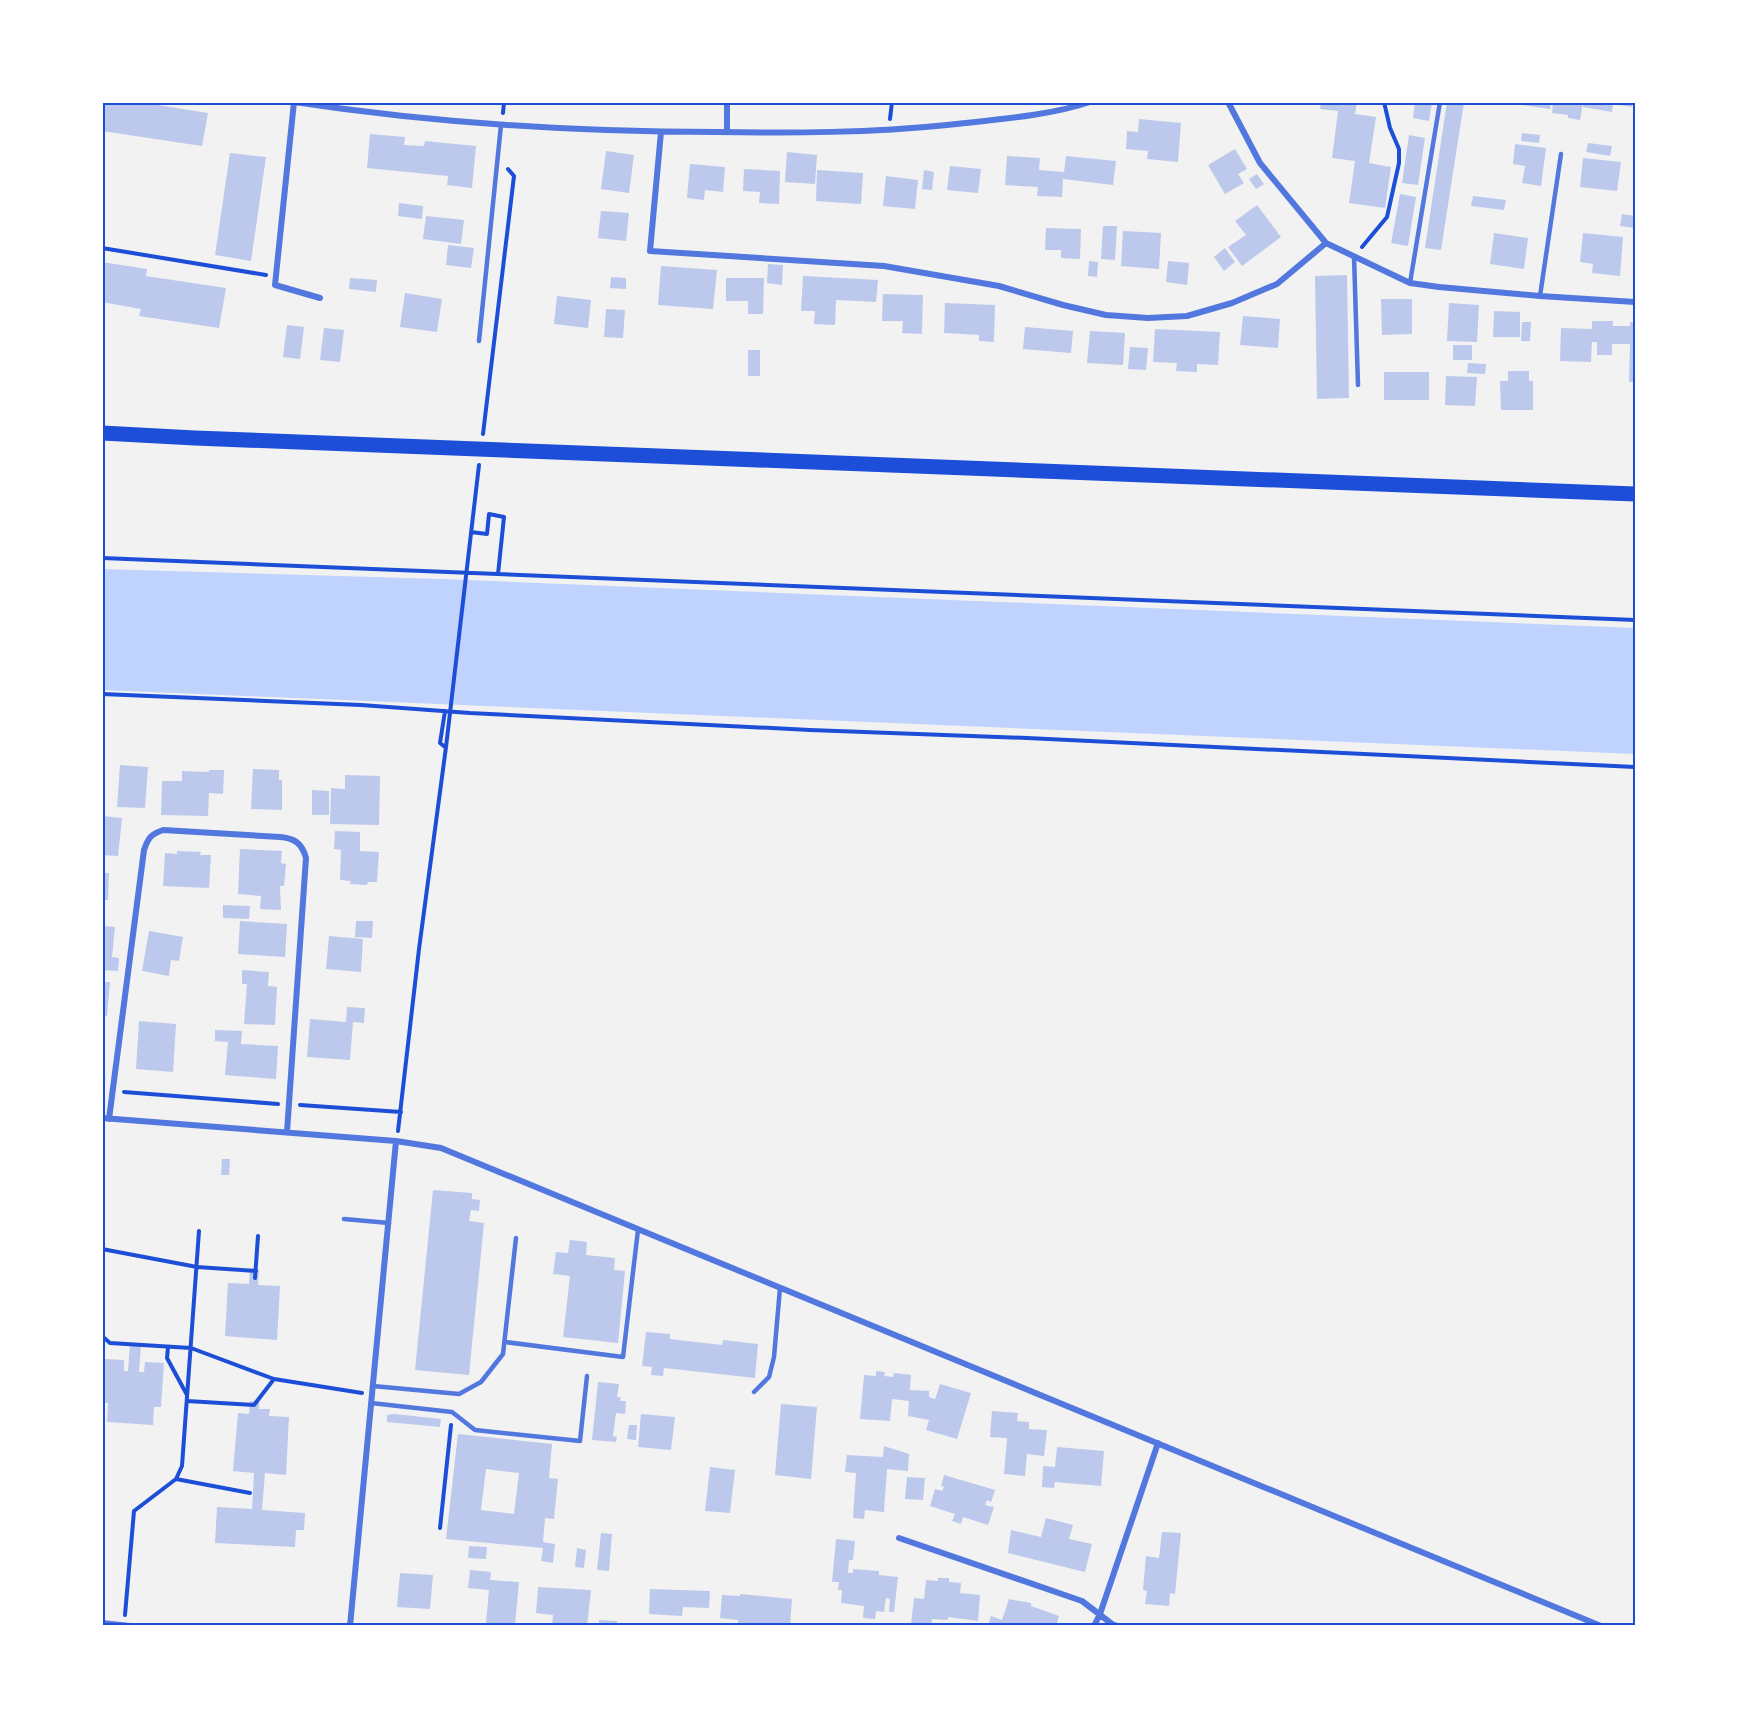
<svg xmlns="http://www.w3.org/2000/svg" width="1737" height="1728" font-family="'IBM Plex Sans',sans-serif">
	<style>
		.water { fill: #bfd3fe }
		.building { fill: #bdc9ec; fill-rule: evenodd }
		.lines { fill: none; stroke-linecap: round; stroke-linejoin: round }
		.path { stroke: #1d4ed8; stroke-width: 4 }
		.service { stroke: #5277de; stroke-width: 4.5 }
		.minor { stroke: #5277de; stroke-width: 6 }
		.primary { stroke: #1d4ed8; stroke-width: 15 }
		.neatline { fill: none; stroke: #1d4ed8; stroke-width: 2 }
	</style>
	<rect width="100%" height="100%" fill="#f2f2f2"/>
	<path class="water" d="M102,569l339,10 1194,49v126l-1533,-64z"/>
	<path class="building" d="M102,102h37l69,11 -6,33 -100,-15z
		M1321,102h36l-2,12 21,3 -7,46 22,4 -6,41 -36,-5 6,-42 -23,-3 6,-47 -18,-2z
		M1415,102h17l-3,19 -16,-3z
		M1447,102h17l-23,148 -16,-2z
		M1503,102h48l-1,7z
		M1553,102h30l-3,18 -12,-2v-3l-16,-2z
		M1584,102h49l-1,5 -19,-3 -1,8 -29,-5z
		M1139,119l42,4 -3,39 -31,-3 1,-8 -22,-2 1,-18 11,1z
		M1522,133l18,2 -1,8 -18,-2z
		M370,134l35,3 -1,8 20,1 1,-5 51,5 -4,42 -25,-3 1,-9 -81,-8z
		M1409,135l16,3 -7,47 -16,-2z
		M1588,143l24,3 -2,10 -24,-4z
		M1515,144l31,4 -5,38 -19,-3 3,-17 -12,-2z
		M1235,149l12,20 -9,5 6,9 -19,11 -17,-29z
		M606,151l28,4 -5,38 -28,-4z
		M787,152l30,3 -2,29 -30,-2z
		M230,153l36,4 -15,104 -36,-6z
		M1007,156l33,2 -1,12 25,2 2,-16 50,5 -3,24 -50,-6 -1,18 -25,-1 1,-9 -33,-2z
		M1583,158l38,4 -4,29 -37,-4z
		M690,164l35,3 -2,25 -18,-2 -1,10 -17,-2z
		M950,166l31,3 -3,24 -31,-3z
		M744,169l36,2 -1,33 -20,-1 1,-11 -17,-1z
		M817,170l46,3 -2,31 -45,-3z
		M924,170l10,2 -2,18 -10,-1z
		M1257,174l7,10 -8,5 -7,-10z
		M886,176l32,4 -3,29 -32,-3z
		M1400,194l16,3 -8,49 -17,-3z
		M1473,196l33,4 -2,10 -33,-4z
		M399,203l24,3 -1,13 -24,-3z
		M1257,205l24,32 -39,29 -14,-19 18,-12 -11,-14z
		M601,211l28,2 -3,28 -28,-3z
		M1622,214l13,2v12l-15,-2z
		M426,216l38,4 -3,24 -38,-5z
		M1103,226h14l-2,34 -14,-1z
		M1046,228l35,1 -1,30 -19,-1v-8h-16z
		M1123,231l38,2 -2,36 -38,-3z
		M1494,233l34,5 -4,31 -34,-5z
		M1583,233l40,4 -3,39 -28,-3 1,-9 -13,-2z
		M448,245l26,3 -3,20 -25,-3z
		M1225,248l10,14 -11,9 -10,-14z
		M1089,261l9,1 -1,15 -9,-1z
		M1168,261l21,2 -2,22 -21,-3z
		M102,262l45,7 -1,7 80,12 -7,40 -80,-12 2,-7 -39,-7z
		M768,264l15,1 -1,20 -15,-2z
		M661,266l56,4 -4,39 -55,-4z
		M1347,275l2,123 -32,1 -2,-123z
		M803,276l75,4 -2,22 -40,-2 -1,25 -21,-1 1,-13h-14z
		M611,277l15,1v11l-16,-1z
		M350,278l27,2 -1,12 -27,-3z
		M726,278h38l-1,36h-15v-13h-22z
		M405,293l37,6 -5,33 -37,-5z
		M883,294l40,1 -1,39 -20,-1 1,-12h-21z
		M557,296l34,4 -3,28 -34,-4z
		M1381,299h31v35l-30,1z
		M945,303l50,2 -1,37 -15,-1v-6l-35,-2z
		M1449,303l30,2 -2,37 -30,-1z
		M606,309l19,1 -2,28 -19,-1z
		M1494,311l26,1v25h-27z
		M1243,316l37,3 -2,29 -38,-3z
		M1592,321h21v5h17v-4l5,1v59h-6l1,-38h-18v11h-15v-13h-5l-1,20 -31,-1 1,-33 31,1z
		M1522,322h9l-1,19h-9z
		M287,325l17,2 -4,32 -17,-2z
		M1025,327l48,4 -2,22 -48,-4z
		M324,328l20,2 -4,32 -20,-2z
		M1155,329l65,3 -2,33 -21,-1v8l-21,-1 1,-8 -24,-1z
		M1090,331l35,2 -2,32 -36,-2z
		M1453,345h19v15h-19z
		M1130,347l18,1 -2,22 -18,-1z
		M748,350h12v26h-12z
		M1468,363l18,1 -1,10 -18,-1z
		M1508,371h21v10h4v29h-32l-1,-29h8z
		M1384,372h45v28h-45z
		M1446,376l31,1 -2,29 -30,-1z
		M120,765l28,2 -3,41 -28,-1z
		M253,769l26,1v10h3v30l-31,-1z
		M209,770h15l-1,24 -14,-1 -1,23 -47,-1 1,-34h20v-10l27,1z
		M345,775l35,1 -1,49 -49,-1 1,-36 14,1z
		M312,790l17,1v24h-17z
		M102,816l20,2 -4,38 -16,-1z
		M335,831l25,1v19l19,1 -2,30h-9l-1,3 -17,-1 1,-3 -11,-1 1,-30 -7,-1z
		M240,849l42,2 -1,12 5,1 -2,22h-4l1,24 -21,-1 1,-13 -23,-2z
		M177,851l24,1 -1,3h11l-2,33 -46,-2 2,-33 12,1z
		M102,873h7l-1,27h-6z
		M223,905l27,1 -1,13 -26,-1z
		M240,921l47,3 -2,33 -47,-3z
		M356,921h17l-1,17 -17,-1z
		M102,926l13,1 -3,30 7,1 -1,13 -16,-1z
		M149,931l34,6 -4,24 -8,-1 -2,16 -27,-5z
		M329,936l34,3 -2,33 -35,-3z
		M242,970l27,2 -1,14 9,1 -2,38 -31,-1 3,-40h-5z
		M102,982h8l-3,34h-5z
		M347,1007l18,1 -1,15 -11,-1 -3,38 -43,-3 3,-38 36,3z
		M139,1021l37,3 -3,48 -37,-3z
		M215,1030l27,1 -1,13 37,2 -2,33 -51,-4 3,-33 -13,-1z
		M222,1159h8l-1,16h-8z
		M433,1190l39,3v6l8,1 -1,11 -8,-1 -2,11 15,2 -15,152 -54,-5z
		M570,1240l17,2 -1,13 29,3 -1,12 11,1 -7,72 -55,-6 7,-61 -17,-2 3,-22 12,1z
		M250,1268l9,1 -1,16 22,1 -3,54 -52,-4 3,-53 21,1z
		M646,1332l24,2v5l52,6 1,-5 35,4 -3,34 -91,-10 -1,8 -12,-1 1,-8 -10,-1z
		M130,1343l11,1 -2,28h5l1,-10 19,1 -3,44h-7l-1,18 -46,-3 1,-19h-6l3,-44 19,1v11h4z
		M876,1371l9,1 -1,4 9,1 1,-4 17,2 -1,15 19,1v6l6,2 5,-15 31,9 -14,46 -31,-9 3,-10 -21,-4 1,-15 -17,-2 -2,22 -30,-2 4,-44 12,1z
		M598,1382l21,2 -2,13h4l-1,4h6l-1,13 -9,-1 -3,23 4,1 -1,5 -24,-2z
		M250,1401l9,1v7h11l-1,7 20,1 -3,58 -21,-2 -3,37 43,3 -1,17h-8l-1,17 -80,-4 2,-36 35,2 2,-36 -21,-2 5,-58 11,1z
		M781,1404l36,3 -6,72 -36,-4z
		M992,1411l26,2 -1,8 12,1v7l18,1 -3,26 -17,-2 -2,22 -21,-2 3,-36 -17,-1z
		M394,1414l47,5 -1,8 -53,-5v-7z
		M641,1414l34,3 -4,33 -33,-3z
		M629,1425h8l-1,15 -9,-1z
		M458,1434l94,10 -3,34 9,1 -4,40 -9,-1 -2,24 12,2 -2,19 -12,-2 2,-13 -97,-9zM486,1469l33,4 -5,41 -33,-4z
		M884,1446l25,8 -1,17 -21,-2 -3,43 -19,-2 -1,9 -11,-1 3,-45 -11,-1 2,-17 36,2z
		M1057,1447l47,4 -3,35 -46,-4 -1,6 -12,-1 1,-21 12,1z
		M710,1467l25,3 -5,43 -25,-2z
		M944,1475l51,15 -4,12 -4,-2 -2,5 9,2 -6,18 -25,-8 -2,7 -9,-3 3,-7 -25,-8 5,-17 7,2 2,-4 -3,-1z
		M907,1477l18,1 -2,22 -18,-1z
		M1046,1518l27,7 -4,14 23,5 -7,28 -77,-19 3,-23 30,7z
		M1162,1532l19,1 -6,61 -5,-1 -1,13 -24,-2 2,-13 -4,-1 3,-34 13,2z
		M601,1533l11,1 -3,37 -12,-1z
		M836,1539l19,2 -2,19h-4l-1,13h5v-4l26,2v4l19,2 -4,35h-5l1,-13 -4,-1 -2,14 -8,-1 -1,8 -12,-1 1,-12 -23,-3 1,-13h-4l1,-8h-7z
		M469,1546l18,1 -1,12 -18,-1z
		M577,1548l9,2 -2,18 -9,-1z
		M470,1570l21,2 -1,8 29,2 -4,43 -29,-2 3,-33 -21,-2z
		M400,1573l33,2 -3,34 -33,-2z
		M938,1578h11v4l12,1 -1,10 20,2 -2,26 -30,-4v3l-16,-1 -1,7 -20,-1 3,-27 10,1 2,-19 12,1z
		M538,1587l53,3 -4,36h-35l1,-11 -17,-2z
		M650,1589l60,2 -1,17 -26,-1 -1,9 -33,-2z
		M740,1594l52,5 -2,27 -52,-1v-5l-18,-2 2,-23 18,1z
		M1009,1599l22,4v3l28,10 -3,10h-68l3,-10 11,4z
		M599,1620l18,1v5h-18z"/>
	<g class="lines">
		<path class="path" d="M503,113l1,-11
			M890,119l2,-17
			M1362,247l25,-30 12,-54v-14l-9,-21 -6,-26
			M102,248l164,27
			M483,434l31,-258 -6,-7
			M471,532l16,2 2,-20 15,3 -6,57
			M102,558l1533,62
			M102,694l259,11 109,8 340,17 217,8 608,29
			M445,711l-5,32 5,4
			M124,1092l154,12
			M300,1105l101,7
			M398,1131l21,-182 27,-202 33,-282
			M102,1249l95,18 59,4
			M255,1278l3,-42
			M102,1336l8,7 81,5 83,31 88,14
			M168,1347l-1,11 20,37
			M187,1401l67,4 20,-26
			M176,1479l74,14
			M440,1528l11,-103
			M125,1615l9,-104 42,-32 6,-13 17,-235"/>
		<path class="service" d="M1354,256l4,129
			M1410,283l30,-181
			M1540,296l21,-142
			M479,341l22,-216
			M344,1219l45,4
			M505,1342l118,15 15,-127
			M373,1386l86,8 22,-12 22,-28 13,-116
			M754,1392l15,-15 5,-20 6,-69
			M371,1403l81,9 23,18 105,11 7,-65"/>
		<path class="minor" d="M294,102c140,21 281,30 421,30 78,1 155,1 232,-7 44,-5 102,-9 143,-23
			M294,102l-19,183 45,13
			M727,102v30
			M1228,102l32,61 66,80 84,40 29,4 101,9 95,6
			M661,132l-11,119 234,15 115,20 64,19 43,10 42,3 39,-2 45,-13 45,-19 49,-41
			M102,1118l294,23 45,7 1160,478
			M109,1119l35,-269c4,-12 7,-16 19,-20l117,7c14,1 22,6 26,21l-19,274
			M899,1538l183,63 30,23 5,2
			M102,1623l28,3
			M350,1626l46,-485
			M1094,1626l6,-12 58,-171"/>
		<path class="primary" d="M102,433l93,5 1440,56"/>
	</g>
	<rect width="1737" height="1728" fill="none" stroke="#ffffff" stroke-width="207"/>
	<rect x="104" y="104" width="1530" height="1520" class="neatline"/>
</svg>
